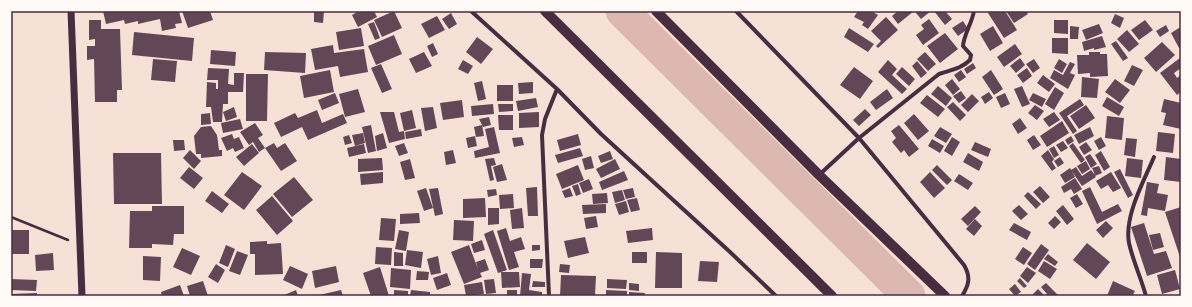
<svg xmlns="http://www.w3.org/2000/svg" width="1192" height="307" font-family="'Varela Round',sans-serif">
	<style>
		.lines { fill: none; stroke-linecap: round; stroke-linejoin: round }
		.river { stroke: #dcb8b0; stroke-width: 33 }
		.building { fill: #644757 }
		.path { stroke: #4a2c40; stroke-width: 2.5 }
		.minor { stroke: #4a2c40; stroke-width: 4 }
		.tertiary { stroke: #4a2c40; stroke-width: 7 }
		.primary { stroke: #4a2c40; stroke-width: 10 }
		.neatline { fill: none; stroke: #4a2c40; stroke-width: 1.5 }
	</style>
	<rect width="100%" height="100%" fill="#f7e1d7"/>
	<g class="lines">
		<path class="river" d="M622,11l287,285"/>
	</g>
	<path class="building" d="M103,11h76l3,12 -7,1 1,4 -14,3 -2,-12 -22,5v-3l-13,3 -1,-4 -18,4z
		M182,11h28l3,9 -25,8z
		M314,11h10l-1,12 -9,-1z
		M359,11h15l3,6 -19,10 -6,-12z
		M394,11l8,17 -20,9 -8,-17z
		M858,11h13l7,4 -10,14 -6,-4 2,-3 -10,-5z
		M898,11h16l-16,13 -6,-8z
		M918,11h13l-10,8 -5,-6z
		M934,11h11l7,8 -7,6z
		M990,11h15l12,19 -13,8 -16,-25z
		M1006,11h20l2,3 -14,9z
		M451,13l6,11 -8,5 -7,-10z
		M1115,14l9,4 -4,10 -9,-5z
		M437,16l8,14 -16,8 -8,-14z
		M886,17l12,13 -20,18 -2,-2 5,-5 -10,-10z
		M929,19l10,14 -16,12 -7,-10 8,-6 -3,-4z
		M89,20h12v9h19l2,61h-5v12h-22l-1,-43 -7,1v-14h8v-7l-6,1z
		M1054,20h14v14l-14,-1z
		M1145,20l8,10 -14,10 -8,-10z
		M963,21l5,8 -10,7 -6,-8z
		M374,22l6,16 -5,2 -7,-16z
		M1099,24l4,9 -17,7 -4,-10z
		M1166,25l3,6 -9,6 -4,-6z
		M993,26l10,17 -13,8 -10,-17z
		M1070,26l9,1 -1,12h-8z
		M361,28l3,18 -25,4 -3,-18z
		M849,28l25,16 -6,8 -24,-15z
		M1179,28l2,2v17l-2,1 -8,-15z
		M1127,30l12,14 -10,8 -12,-13z
		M134,32l60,6 -2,23 -60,-6z
		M945,33l13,16 -18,14 -13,-17z
		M394,35l8,19 -26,11 -8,-19z
		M1102,36l4,11 -12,3v-2l-10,3 -2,-9z
		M477,37l16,12 -12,15 -15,-12z
		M1052,38h16v16l-16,-1z
		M1116,41l12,17 -5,3 -12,-17z
		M1162,42l13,13 -19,17 -12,-14z
		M433,43l5,11 -6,3 -5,-11z
		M1015,44l7,10 -18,13 -7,-10z
		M333,45l1,8 30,-4 4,23 -28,5 -2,-11 -23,4 -4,-21z
		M211,50l25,2 -1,14 -25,-2z
		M265,52l41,1 -1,20 -41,-3z
		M424,52l8,14 -16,7 -7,-14z
		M925,52l11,12 -8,7 -11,-12z
		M1089,52h11v2h7l1,22 -18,1v-4l-12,1 -1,-19h12z
		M1020,58l5,7 -9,8 -6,-7z
		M1180,58l1,2v8l-7,5 3,5 4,-3v17l-4,3 -17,-22z
		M153,59l24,2 -2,21 -24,-2z
		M1034,59l6,9 -7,5 -7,-9z
		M1059,59l8,5 -5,9 -8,-5z
		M463,60l10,6 -5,8 -10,-5z
		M888,60l9,9 -5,6 15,14 -5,5 -24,-22z
		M917,61l10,12 -6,5 -9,-12z
		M1070,62l5,2 -5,9 5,2 -7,14 -18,-11 4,-8 9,5z
		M973,63l3,5 -9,6 -3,-5z
		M381,64l11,25 -10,4 -11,-25z
		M1132,65l11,5 -9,16 -10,-5z
		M854,67l19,14 -13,18 -20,-14z
		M902,67l13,12 -6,7 -13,-12z
		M208,68l21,1 -1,15 6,1v-12h10l-1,19h-15v12h-5l-1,18h-9l-2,-15h-5l1,-25 9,1v6h2v-9h-11z
		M1027,68l5,8 -9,7 -6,-8z
		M330,70l4,22 -30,6 -4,-22z
		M961,70l5,7 -7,5 -5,-7z
		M991,70l12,19 -9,6 -12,-18z
		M246,74h22l-1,47h-21z
		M1043,75l12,9 -6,8 -12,-9z
		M1082,77l17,2 -2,19 -16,-1z
		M952,79l8,10 -7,6 -8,-10z
		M1115,79l15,11 -10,13 -15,-11z
		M482,81l4,18 -8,2 -4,-18z
		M533,82v11l-14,1 -1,-11z
		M497,85h16v16h-16z
		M938,86l14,12 -6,8 -15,-12z
		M1022,86l8,18 -8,3 -8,-18z
		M1055,87l9,6 -10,17 -9,-6z
		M358,89l7,23 -20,5 -6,-23z
		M887,89l6,9 -17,12 -6,-8z
		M961,91l5,7 -7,5 -6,-7z
		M989,92l4,6 -8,6 -4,-7z
		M335,93l4,10 -17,7 -4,-10z
		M1005,93l5,11 -9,4 -5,-11z
		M1033,93l13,6 -4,8 -13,-7z
		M972,94l7,7 -11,11 -7,-7z
		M927,95l18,14 -7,8 -18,-14z
		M1107,97l17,10 -5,9 -17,-10z
		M536,98l2,9 -20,4 -2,-10z
		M1080,99l4,6 -17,11 10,15 -4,3 -14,-21z
		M1164,99l17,4v26l-18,-4 3,-12 -5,-1z
		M462,100l2,17 -21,3 -3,-17z
		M953,102l13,13 -6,6 -13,-14z
		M493,104l1,10 -22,2 -1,-10z
		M498,104h15v7l-14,1z
		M1035,105l9,6 -7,9 -9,-7z
		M1086,105l9,13 -16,11 -9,-13z
		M234,107l3,10 -11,4 -3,-9z
		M433,107l4,21 -12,3 -4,-23z
		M865,109l6,6 -12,11 -6,-6z
		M317,110l5,13 21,-9 4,9 -39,17 -6,-13 -21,10 -7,-14 21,-10 3,5z
		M412,110l4,18 -12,3 -4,-18z
		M380,112h14l5,20 5,-1 1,8 -16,4z
		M539,112v15l-20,1v-15z
		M1054,112l6,8 -11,7 -6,-8z
		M210,113l1,11 -10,1v-11z
		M914,114l15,17 -11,9 -14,-17z
		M498,115h15v15h-14z
		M1107,116l17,2 -2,22 -17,-2z
		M489,117l2,8 -8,2 -4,-8z
		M1020,118l7,10 -9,6 -6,-10z
		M240,119l3,10 -20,4 -2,-10z
		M1062,121l7,12 -22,14 -7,-11z
		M255,123l8,12 -5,3 7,10 -6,4 -6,-10 -4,3 -9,-13z
		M371,125l5,26 -8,2 -6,-26z
		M482,125l2,11 -8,1 -2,-10z
		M899,125l20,24 -10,8 -5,-7 -3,3 -9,-11 4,-4 -5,-7z
		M211,126l6,9 2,15h3v6l-21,2v-4h-5l-2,-18 7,-9z
		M494,127l6,26 -25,5 -1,-7 15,-4 -4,-18z
		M940,127l12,7 -6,9 -12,-7z
		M1090,127l4,9 -15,8 -5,-9z
		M421,129l1,7 -16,3 -1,-7z
		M1158,132l17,2 -2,19 -17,-2z
		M363,133l2,10 -10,3 -3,-11z
		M383,133l4,15 -10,3 -2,-15z
		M232,134l2,5 5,-2 5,11 -9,4 -2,-4 -6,3 -6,-13z
		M578,134l3,11 -21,6 -3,-11z
		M349,135l3,8 -7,2 -2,-8z
		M1034,135l7,10 -8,5 -6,-10z
		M475,136l2,10 -9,2 -2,-10z
		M1071,136l3,5 -6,4 -3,-5z
		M522,137l2,8 -10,2 -2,-9z
		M952,137l8,5 -8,14 -8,-5z
		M1101,137l5,9 -7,4 -5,-9z
		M1126,138l11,1 -2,18 -11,-2z
		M932,139l12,7 -4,7 -12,-7z
		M173,140h11l1,10 -11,1z
		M1063,141l5,7 -7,4 -5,-7z
		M975,142l16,7 -3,8 -17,-7z
		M1086,142l6,8 -8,5 -5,-8z
		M274,143l3,5 8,-5 12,18 -16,10 -16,-23z
		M404,143l4,10 -9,3 -4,-10z
		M1073,143l12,17 -4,3 -12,-17z
		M252,144l7,9 -15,13 -8,-9z
		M364,144l2,9 -17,4 -2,-9z
		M1054,146l5,9 -5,3 -5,-9z
		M580,148l3,8 -25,7 -3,-8z
		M190,150l11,11 -7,8 -11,-11z
		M453,150l3,13 -10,2 -2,-13z
		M1048,150l6,9 -2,3 4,6 -4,3 -11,-15z
		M610,151l3,8 -12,4 -3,-7z
		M1101,151l9,16 -6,4 -9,-16z
		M113,153h48l1,51h-48z
		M968,153l15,9 -4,9 -16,-9z
		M1090,154l7,10 -6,4 -6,-11z
		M591,156l3,12 -9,2 -3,-11z
		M1060,157l4,6 -6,4 -4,-6z
		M1166,157l15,2v23l-17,-2z
		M382,158l1,12 -25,2v-13z
		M494,158l2,7 -5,1 3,14 -4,1 -5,-22z
		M1127,158l16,2 -2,18 -16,-2z
		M410,159l5,19 -10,2 -5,-18z
		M615,159l5,10 -19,9 -5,-9z
		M1086,161l4,8 -8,5 -5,-8z
		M502,164l5,16 -10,2 -4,-15z
		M578,165l6,15 -22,9 -6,-15z
		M937,165l15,15 -5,5 -15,-15z
		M1099,166l3,7 -7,3 1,1 -14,9 -11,-16 5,-3 6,9 9,-6 4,5 -3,-7z
		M189,167l14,11 -9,11 -14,-11z
		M1070,168l5,9 -10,6 -5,-8z
		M1120,169l13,26 -5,3 -14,-26z
		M624,171l4,9 -26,10 -3,-8z
		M242,172l20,14 -18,24 -20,-15z
		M383,172v11l-22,2 -1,-11z
		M930,172l15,16 -11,10 -14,-16z
		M1111,172l10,16 -8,4 -5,-7 -7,4 -5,-8z
		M959,174l14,9 -5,7 -14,-9z
		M294,177l19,23 -21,17 -19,-23z
		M1075,178l7,11 -8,5 -3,-5 -7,4 -3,-6z
		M589,179l4,10 -10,4 -4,-10z
		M1147,182l12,2 -2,9 11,2 -3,16 -17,-3 -1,8 -6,-1z
		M578,184l3,10 -5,2 -4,-10z
		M1040,186l10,11 -7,6 -10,-11z
		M537,187l1,29h-10l-2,-28z
		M1090,187l12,25 16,-8 4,7 -25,13 -15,-33z
		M426,188l7,20 -9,3 -7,-20z
		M438,188l5,26 -8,2 -6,-27z
		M570,188l3,8 -8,2 -3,-7z
		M633,188l2,9 -9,2 -3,-9z
		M496,189l1,6 -9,2 -1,-7z
		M622,190l3,10 -10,3 -3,-11z
		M212,191l17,13 -7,9 -17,-12z
		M1028,192l13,12 -5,5 -12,-13z
		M607,193l1,10 -15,1 -1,-10z
		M513,194l1,14 -14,1 -1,-14z
		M1077,194l6,10 -7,4 -6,-10z
		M272,196l21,25 -16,14 -21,-25z
		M485,198l1,19 -23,1v-19z
		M637,198l3,12 -9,2 -4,-12z
		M626,201l3,11 -10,3 -4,-11z
		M606,204v9l-23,1 -1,-9z
		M1019,205l9,9 -7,6 -9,-9z
		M1063,205l11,14 -7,6 -11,-14z
		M152,206h32v28h-10l-1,11 -21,-1v4h-23l1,-37h22z
		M975,206l6,6 -13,14 -7,-7z
		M1181,207v53l-16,-48z
		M488,208h11v16l-11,1z
		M522,208l2,20 -12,1 -2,-19z
		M419,213l1,10 -20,1v-10z
		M596,216l2,11 -12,2 -2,-11z
		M1055,216l6,6 -7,7 -6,-6z
		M381,218l15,1 -2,22 -15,-1z
		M975,219l7,7 -8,10 -8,-7z
		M454,220l20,1 -1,20 -20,-1z
		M1106,221l7,7 -10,10 -7,-8z
		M1014,223l17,9 -4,8 -18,-10z
		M1144,223l10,31 12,-3 6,17 -25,8 -16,-49z
		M506,228l4,13 11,-4 4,12 -11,3 5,15 -10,3 -12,-39z
		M652,228l1,12 -25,3 -2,-12z
		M11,230h18v24h-18z
		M399,230l10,2 -3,19 -11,-2z
		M493,230l14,40 -9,3 -14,-39z
		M1160,233l4,14 -11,3 -4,-15z
		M585,237l4,16 -21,5 -4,-17z
		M482,240l3,10 -11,3 -3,-9z
		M267,241v3l14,-1 2,31 -28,1v-21h-5v-12z
		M1087,243l23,19 -14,17 -23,-19z
		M1041,244l8,6 -14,20 -8,-6z
		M226,245l9,4 -7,18 -9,-4z
		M469,245l9,24 -2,-7 9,-3 4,11 -9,3 2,4 -18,7 -13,-32z
		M532,245h8v5l-8,1z
		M376,247l16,1 -1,17 -16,-1z
		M1023,247l9,6 -8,12 -9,-6z
		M182,248l18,8 -9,19 -18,-8z
		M407,250l16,2 -2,16 -16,-3z
		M237,251l11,4 -8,20 -11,-4z
		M394,252l9,1v13h-9z
		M632,252h15v11h-15z
		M656,252l26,1v35h-27z
		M53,253l1,17 -18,1 -1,-16z
		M1048,254l10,8 -3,4 -11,-7z
		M143,256l18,1 -1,24 -17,-1z
		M438,256l3,17 -10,2 -4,-16z
		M530,259h13l-1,9h-12z
		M700,261l19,1 -2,20 -19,-1z
		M1044,261l13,8 -7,10 -12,-8z
		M216,264l9,6 -7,13 -10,-6z
		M560,264l10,1 -1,8 -10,-1z
		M290,266l18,8 -6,15 -19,-9z
		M336,266l3,16 -24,6 -3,-17z
		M380,267l9,29h-18l-8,-23z
		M1027,267l9,6 -8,10 -8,-7z
		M391,268l20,2 -1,19 -20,-2z
		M1175,270l5,19 -18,5 -5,-19z
		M417,271l12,1 -1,8h-12z
		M501,272h18l1,15 -18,1z
		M447,273l4,12 -14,5 -4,-12z
		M522,273l9,1 -2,16 13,2v4h-22z
		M561,275l35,1 -1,20h-35z
		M1020,278l7,8 -3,2 -7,-7z
		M11,279l26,1 -1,11 -25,-1z
		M494,279l2,14 -10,1 -2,-14z
		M607,279l20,1 -1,9 -19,-1z
		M203,281l5,15h-18l-3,-10z
		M533,281l12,1v5h-13z
		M1113,281l22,10 -3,5h-25z
		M482,282l2,12 -18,2 -2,-11z
		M629,283l10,1v7l-10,-1z
		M1046,283l13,13h-14l2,-2 -6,-7z
		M1015,284l6,8 -6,4 -6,-7z
		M180,285l4,11h-22l-1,-4z
		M1038,289l6,6 -11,1 -1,-1z
		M296,290l2,6h-16z
		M341,290l2,6h-24v-1z
		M394,290l14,1v5h-14z
		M411,290l19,2v4h-20z
		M507,290h10v6h-10z
		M606,290l21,1v5h-21z
		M629,292l16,1 -1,3h-15z
		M37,293v3h-26v-2z"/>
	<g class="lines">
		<path class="path" d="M11,217l57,23"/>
		<path class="minor" d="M471,11l86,78 44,45 129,118 46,44
			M736,11l123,127 105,127c7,12 5,20 -2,31
			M819,175l40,-37 80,-64c11,-4 22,-5 31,-14l1,-5 -8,-9c1,-12 9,-23 11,-35
			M549,296l-7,-161 3,-16 12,-30
			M1146,296c-5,-18 -13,-35 -17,-53 -5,-27 15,-62 25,-86"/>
		<path class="tertiary" d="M71,11l11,285"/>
		<path class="primary" d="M545,11l287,285
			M656,11l163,164 126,121"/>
	</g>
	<rect width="1192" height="307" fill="none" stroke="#fffaf5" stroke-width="24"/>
	<rect x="12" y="12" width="1168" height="283" class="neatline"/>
</svg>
